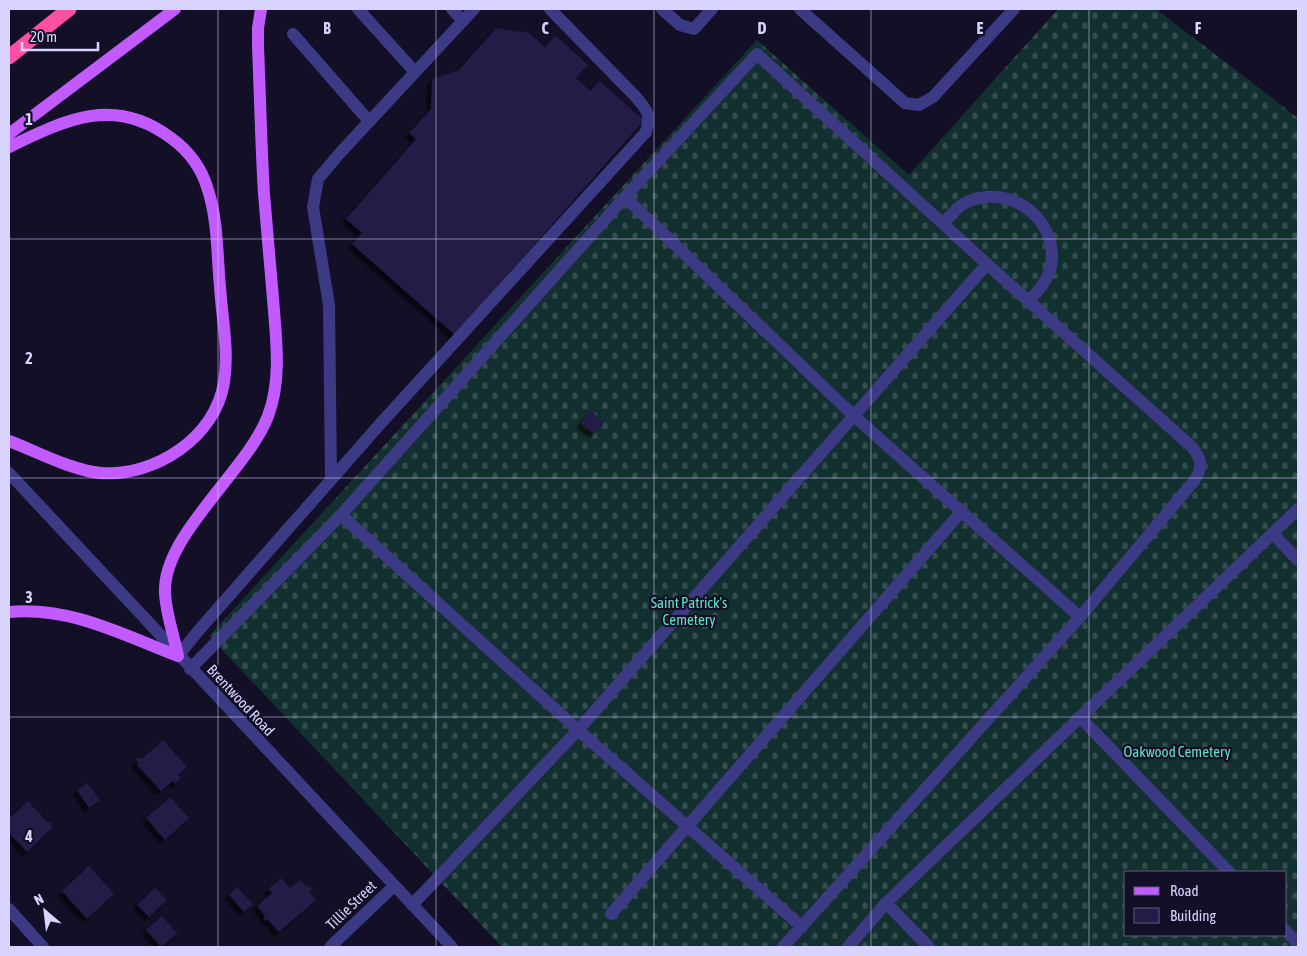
<svg xmlns="http://www.w3.org/2000/svg" width="1307" height="956" font-family="'Asap Condensed',sans-serif">
	<style>
		.cemetery { fill: url(#cemetery-stones); fill-rule: evenodd }
		.building { fill: #241b47; filter: url(#shadow) }
		.lines { fill: none; stroke-linecap: round; stroke-linejoin: round }
		.minor { stroke: #3d3a85; stroke-width: 12 }
		.major { stroke: #c25bff; stroke-width: 12 }
		.highway { stroke: #ff4fa3; stroke-width: 15 }
		.grid { fill: none; stroke: #d9d4ff; stroke-width: 1; stroke-opacity: 0.55 }
		.labels { text-anchor: middle; dominant-baseline: central; stroke-width: 4.5; stroke-linejoin: round; paint-order: stroke }
		.park-label { font-size: 15px; fill: #5fe0c0; stroke: #130f26 }
		.street-label { font-size: 15px; fill: #d9d4ff; stroke: #130f26 }
		.grid-label { font-size: 16px; text-anchor: middle; font-weight: bold; fill: #d9d4ff; stroke: #130f26; stroke-width: 4.5; stroke-linejoin: round; paint-order: stroke }
	</style>
	<defs>
		<pattern id="cemetery-stones" width="16" height="16" patternUnits="userSpaceOnUse" patternTransform="scale(1.25)"><rect width="16" height="16" fill="#12302f"/><path d="M2 7V4a2 2 0 0 1 4 0v3zM10 15v-3a2 2 0 0 1 4 0v3z" fill="#344d4e"/></pattern>
		<filter id="shadow"><feDropShadow dx="-4.5" dy="4.5" stdDeviation="1" flood-color="#0009"/></filter>
	</defs>
	<rect width="100%" height="100%" fill="#130f26"/>
	<path class="cemetery" d="M1058,9h98l142,109v829h-796l-293,-311 548,-596 152,135zM1126,872h160v63h-160z"/>
	<path class="building" d="M496,28l33,5 16,14 10,-12 33,30 -12,13 14,13 9,-10 45,39 -189,215 -103,-91 10,-11 -16,-14 70,-80 -7,-6 22,-24 1,-30 27,-9z
		M591,411l13,11 -10,12 -13,-11z
		M163,740l24,27 -9,8 3,3 -6,6 -2,-3 -12,10 -24,-26 1,-3 -2,-2 3,-3 3,2z
		M87,783l13,17 -11,8 -12,-18z
		M170,797l19,21 -24,22 -19,-22z
		M28,801l19,21 3,-1 2,2 -2,1 3,3 -26,25 -18,-19v-14z
		M89,866l25,28 -27,25 -25,-28z
		M281,878l9,10 10,-8 7,7 2,-1 3,3 -3,2 7,9 -37,32 -12,-13 -1,2 -3,-3 2,-2 -8,-10 15,-13 -4,-4z
		M237,887l16,17 -9,8 -15,-17z
		M155,888l12,12 -18,17 -12,-12z
		M162,916l15,17 -16,14 -15,-17z"/>
	<g class="lines">
		<path class="minor" d="M358,9l57,63
			M452,9l11,12
			M662,9l18,16 14,4 18,-20
			M800,9l105,94 14,2 14,-8 81,-88
			M293,34l76,87
			M625,197l132,-143 230,210
			M943,224c5,-6 10,-12 16,-17 7,-6 19,-9 28,-10 38,-3 71,31 64,69 -3,14 -13,25 -22,35
			M9,473l443,474
			M331,479l-2,-174 -16,-98 5,-28 21,-25 135,-145
			M341,515l284,-318 229,219 226,201 -297,330
			M1272,533l26,27
			M178,656l21,-26 182,-207 265,-291c5,-19 1,-22 -11,-36l-85,-87
			M190,669l151,-154 237,215 -166,175
			M1080,717l149,155
			M886,903l43,44
			M9,909l34,38
			M611,914l351,-403
			M802,927l-224,-197 409,-466 205,183c10,12 11,21 2,34l-114,136
			M1286,931l12,13
			M330,947l64,-61
			M848,947l38,-44 412,-394"/>
		<path class="major" d="M9,134l166,-125
			M9,147c56,-27 105,-52 162,-9 18,13 31,31 37,52 10,31 9,65 12,97 2,31 9,64 4,95 -8,55 -69,95 -123,91 -28,-2 -65,-22 -92,-32
			M9,612c61,-6 114,23 169,44
			M178,656c-4,-20 -12,-42 -13,-63 -3,-57 82,-122 103,-177 14,-36 8,-79 5,-117 -3,-35 -6,-70 -9,-105 -3,-50 -4,-99 -6,-148v-18l3,-19"/>
		<path class="highway" d="M9,57l60,-48"/>
	</g>
	<path class="grid" d="M218,9v938M436,9v938M654,9v938M871,9v938M1089,9v938M9,239h1289M9,478h1289M9,717h1289"/>
	<g class="labels">
		<g class="park-label">
			<text x="689" y="602">Saint Patrick's<tspan x="689" dy="17">Cemetery</tspan></text>
			<text x="1177" y="751">Oakwood Cemetery</text>
		</g>
		<g class="street-label">
			<text transform="translate(241 700) rotate(47)">Brentwood Road</text>
			<text transform="translate(351 905) rotate(-44)">Tillie Street</text>
		</g>
	</g>
	<g class="grid-label">
		<text x="327" y="34">B</text>
		<text x="545" y="34">C</text>
		<text x="762" y="34">D</text>
		<text x="980" y="34">E</text>
		<text x="1198" y="34">F</text>
		<text x="29" y="125">1</text>
		<text x="29" y="364">2</text>
		<text x="29" y="603">3</text>
		<text x="29" y="842">4</text>
	</g>
	<rect width="1307" height="956" fill="none" stroke="#d9d4ff" stroke-width="20"/>
	<rect x="1124" y="871" width="162" height="65" fill="#130f26" stroke="#625e7d"/>
	<rect x="1134" y="887" width="25" height="8" fill="#c25bff" stroke="#625e7d"/>
	<text x="1170" y="896" font-size="15" fill="#d9d4ff">Road</text>
	<rect x="1134" y="908" width="25" height="15" fill="#241b47" stroke="#625e7d"/>
	<text x="1170" y="921" font-size="15" fill="#d9d4ff">Building</text>
	<g transform="translate(45 911) rotate(332)" stroke="#130f26" stroke-width="4" paint-order="stroke">
	<path d="M0-4L9 19L0 12L-9 19Z" fill="#d9d4ff"/>
	<text y="-8" font-size="14" font-weight="bold" text-anchor="middle" fill="#d9d4ff">N</text>
	</g>
	<path d="M22 42v8h76v-8" fill="none" stroke="#d9d4ff" stroke-width="2.5"/>
	<text x="30" y="42" font-size="15" fill="#d9d4ff" stroke="#130f26" stroke-width="4" paint-order="stroke">20 m</text>
</svg>
